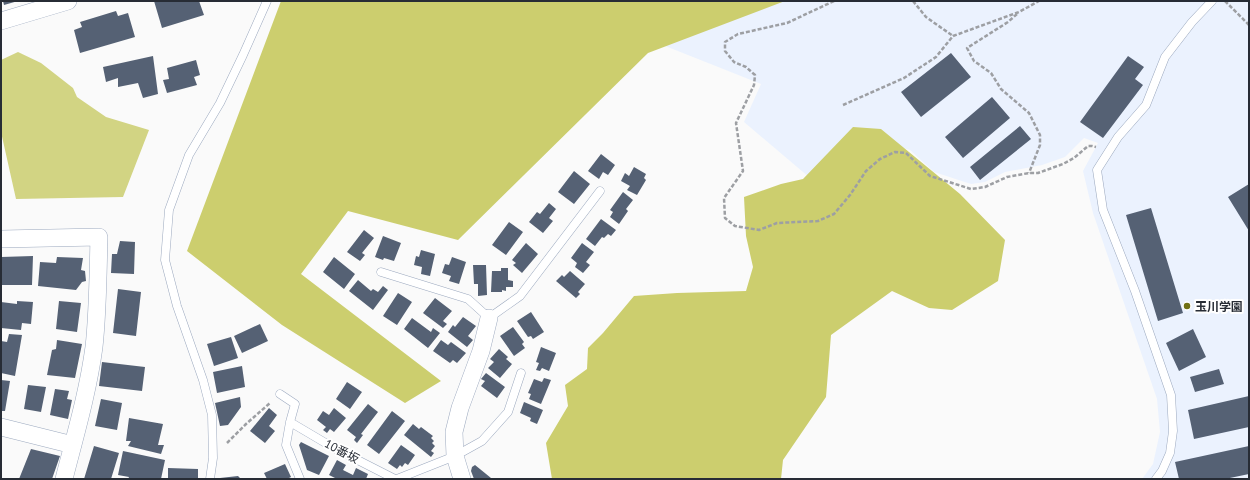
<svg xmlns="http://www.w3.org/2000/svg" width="1250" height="480" font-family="'PT Sans','Noto Sans JP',sans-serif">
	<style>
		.built { fill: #ebf2fe }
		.green { fill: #d2d483 }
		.forest { fill: #ccce6e }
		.building { fill: #556174 }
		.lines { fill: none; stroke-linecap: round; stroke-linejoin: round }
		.lane-casing { stroke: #9ca9bf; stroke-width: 9 }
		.street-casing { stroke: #9ca9bf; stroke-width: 18 }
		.path { stroke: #9d9fa3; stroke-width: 2.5; stroke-dasharray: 4 2; stroke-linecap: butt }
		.lane { stroke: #fff; stroke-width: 8 }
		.street { stroke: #fff; stroke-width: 17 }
		.poi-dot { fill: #717115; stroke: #fff; stroke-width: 1.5 }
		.labels { text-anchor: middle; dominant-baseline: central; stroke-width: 4; stroke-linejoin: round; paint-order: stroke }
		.poi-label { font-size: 12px; font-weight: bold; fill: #272c35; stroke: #fff; text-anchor: start }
		.street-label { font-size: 12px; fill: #272c35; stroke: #fff }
	</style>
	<rect width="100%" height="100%" fill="#fafafa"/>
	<path class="built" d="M703,1h546v478h-107l11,-15 7,-32 -3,-33 -64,-186 -10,-42 15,-28 -14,-5 -19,19 -23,8 -37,7 -20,10 -14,2 -37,-12 -24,-22 -11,-3 -83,36 -72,-61 17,-38 -131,-52z"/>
	<path class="green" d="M18,52l23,11 32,25 4,9 29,20 43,13 -26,67 -107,2 -15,-67v-72z"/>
	<path class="forest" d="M281,1h504l-137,52 -190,187 -110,-29 -47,63 140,107 -36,22 -123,-78 -95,-74z
		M853,127l28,2 79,65 45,46 -7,41 -46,29 -23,-2 -37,-17 -61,44 -5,62 -43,63 -2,19h-229l-6,-36 22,-37 -3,-21 22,-16 1,-21 15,-15 31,-37 43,-3 69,-2 7,-24 -7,-31 -2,-39 37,-13 22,-5z"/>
	<path class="building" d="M3,1h15l-14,4z
		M154,1h45l5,14 -42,13z
		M116,11l2,5 10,-3 7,24 -55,16 -6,-23 8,-3 -2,-5z
		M951,53l20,24 -50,40 -20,-25z
		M153,56l5,38 -15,4 -5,-15 -20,4v-9l-12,4 -3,-15z
		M1128,56l16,11 -9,12 8,6 -40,53 -23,-16z
		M196,60l4,15 -6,2 3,8 -30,8 -4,-13 6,-1 -2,-11z
		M992,97l18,21 -47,40 -18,-21z
		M1020,126l11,13 -51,41 -10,-13z
		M601,154l14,11 -7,10 -5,-3 -4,7 -11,-8z
		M634,167l12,7 -2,4 2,2 -9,15 -10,-5 3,-4 -9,-5 4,-8 4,3z
		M574,171l16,13 -16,20 -16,-12z
		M1249,184v47l-21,-34z
		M623,192l10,8 -7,9 2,2 -9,13 -9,-7 3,-5 -3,-2z
		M549,203l7,6 -7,9 4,3 -10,12 -14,-11 8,-10 3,2z
		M1151,208l32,105 -25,8 -32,-106z
		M601,219l15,11 -5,6 -3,-2 -4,4 -2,-1 -7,9 -9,-7z
		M509,222l14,10 -17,23 -14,-10z
		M364,230l10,8 -12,15 3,2 -5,6 -13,-9z
		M383,236l18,7 -7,18 -10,-3 -1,2 -8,-3z
		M120,241l15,1 -1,32 -23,-1 1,-19h5z
		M526,243l12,11 -16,19 -9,-8 3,-2 -4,-3z
		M582,243l12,9 -8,10 4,3 -7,8 -8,-6 2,-4 -6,-5z
		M421,250l14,4 -5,22 -9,-2 1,-7 -8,-2 2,-9 3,1z
		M33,256l-1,29h-31v-28z
		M57,257l26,1 -2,12 4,1 1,10 -4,1 -6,8 -38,-4 2,-24 16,1z
		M334,257l21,17 -11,15 -21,-17z
		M452,257l14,5 -7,22 -10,-3 2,-5 -9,-3 3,-9 4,1z
		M473,265h13l1,30 -9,1v-12h-4z
		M501,268h7v12l5,1v6h-7v4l-4,-1v2h-11l1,-21h9z
		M570,271l15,13 -7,8 2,2 -4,4 -20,-17 6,-6 2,2z
		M358,280l13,11 2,-2 5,3 5,-6 5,4 -15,20 -24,-19z
		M118,289l23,3 -5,44 -23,-3z
		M398,293l14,9 -15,23 -14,-9z
		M435,298l17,13 -9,10 4,3 -4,4 -20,-15z
		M17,301l16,1 -2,22 -9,-1 -1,7 -20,-2v-26l16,2z
		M59,301l22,2 -4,29 -21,-3z
		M531,312l13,20 -11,7 -2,-3 -3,1 -11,-16z
		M463,317l13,9 -8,10 5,4 -6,7 -19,-15 5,-7 2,2z
		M412,318l19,14 2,-4 7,5 -12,15 -24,-19z
		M260,324l8,17 -26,12 -8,-17z
		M513,327l11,15 -2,2 3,4 -11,8 -14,-20z
		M1193,329l13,28 -27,14 -13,-28z
		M9,334l13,1 -7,41 -14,-3v-32l6,1z
		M231,337l7,21 -24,8 -7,-22z
		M57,340l25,4 -7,34 -28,-3 5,-25 4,-1z
		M441,340l7,5 3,-3 15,11 -9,10 -4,-3 -3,3 -17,-12z
		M541,347l15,6 -7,18 -7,-3 -2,3 -4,-1 3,-7 -3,-1z
		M499,349l9,8 -2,2 6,5 -12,14 -12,-10 6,-6 -4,-3z
		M102,362l43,5 -3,24 -43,-5z
		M242,366l3,21 -28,6 -4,-21z
		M1219,369l5,15 -29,8 -5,-15z
		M486,373l19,14 -8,11 -16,-12 4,-5 -4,-2z
		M544,378l7,2 -10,24 -12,-5 2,-5 -3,-1 6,-14 8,3z
		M1,380l9,1 -5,30h-4z
		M347,382l15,10 -12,17 -14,-10z
		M28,385l18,2 -5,25 -17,-3z
		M55,389l14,2 -2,8 5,1 -4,19 -18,-4z
		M1249,396v31l-55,12 -6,-29z
		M240,397l1,10 -13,18 -8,1 -5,-23z
		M101,399l21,4 -5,27 -22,-4z
		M524,402l19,8 -6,14 -7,-3 1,-3 -11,-5z
		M368,404l10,8 -17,22 2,1 -6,8 -3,-3 2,-3 -9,-7z
		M269,408l8,7 -8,11 6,5 -10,12 -15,-12z
		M334,408l12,10 -12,14 -4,-3 -3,4 -4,-3 3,-3 -9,-7 6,-9 6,4z
		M392,411l13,10 -26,33 -12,-9z
		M129,418l34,6 -5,21h6l-3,9 -33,-8 3,-5h-5z
		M413,424l6,5 2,-2 12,9 -2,2 3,3 -2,2 3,3 -4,5 3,2 -3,4 -27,-22z
		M301,442l28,14 -10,19 -12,-5 -8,-25z
		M401,445l14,10 -7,10 -3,-2 -3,4 -2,-2 -3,4 -9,-6z
		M94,446l25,7 -8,26h-27z
		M1249,446v28l-24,5h-46l-4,-17z
		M31,449l29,7 -8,23h-33z
		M123,451l42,9 -4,19h-33l1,-2 -11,-2z
		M337,460l9,5 -3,5 10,5 3,-7 12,6 -2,5h-29l-8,-4z
		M285,464l6,13 -4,2h-20l-3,-6z
		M475,465l16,13v1h-17l-3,-8 1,-4z
		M168,468l30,1v10h-30z
		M238,476l3,3h-21v-1z"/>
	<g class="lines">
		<defs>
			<path id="lane" d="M381,272l87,27 21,19 31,-22 80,-105
				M280,394l15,10 -5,18 -4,23 14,34
				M290,422l44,26 61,31
				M210,479l3,-21 -1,-43 -9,-35 -26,-74 -12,-46 4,-50 20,-55 31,-52 23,-48 24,-54
				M397,479l58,-23 27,-15 26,-29 13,-39
				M1156,479l6,-8 8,-18 3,-22 -2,-36 -36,-104 -32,-81 -6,-40 21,-33 28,-32 19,-48 27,-35 20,-21"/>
			<path id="street" d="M1,21l67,-20
				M1,239l98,-2c-1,36 -1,74 -5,110 -6,45 -19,89 -30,132
				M1,427l72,18
				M462,479l-7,-23 -1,-24 6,-24 21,-57 8,-33"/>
		</defs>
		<use href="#lane" class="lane-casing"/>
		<use href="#street" class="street-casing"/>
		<path class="path" d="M834,1l-47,22 -49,11 -13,8v9l9,11 12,5 9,8 -1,10 -18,38 7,48 -19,27 1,20 10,8 24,4 18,-7 41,-2 16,-7 16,-19 16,-24 14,-12 15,-7 11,1 24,23 41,13 14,-2 22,-10 22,-4h9l25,-9 11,-6 14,-12h4l4,1
			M913,1l13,16 27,19
			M1225,1l24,24
			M1017,14l-9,8 -41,26 7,13 17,12 10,16 28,24 11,22v10l-11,28
			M843,105l61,-27 32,-21 17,-21 66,-24 20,-11
			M227,443l19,-19 24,-21"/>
		<use href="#lane" class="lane"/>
		<use href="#street" class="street"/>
	</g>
	<circle class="poi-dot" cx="1187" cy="306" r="4"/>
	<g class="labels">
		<g class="poi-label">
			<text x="1195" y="306">玉川学園</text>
		</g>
		<g class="street-label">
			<text transform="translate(342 451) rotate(28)">10番坂</text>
		</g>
	</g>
	<rect width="1250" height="480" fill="none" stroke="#272c35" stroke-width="4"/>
</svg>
